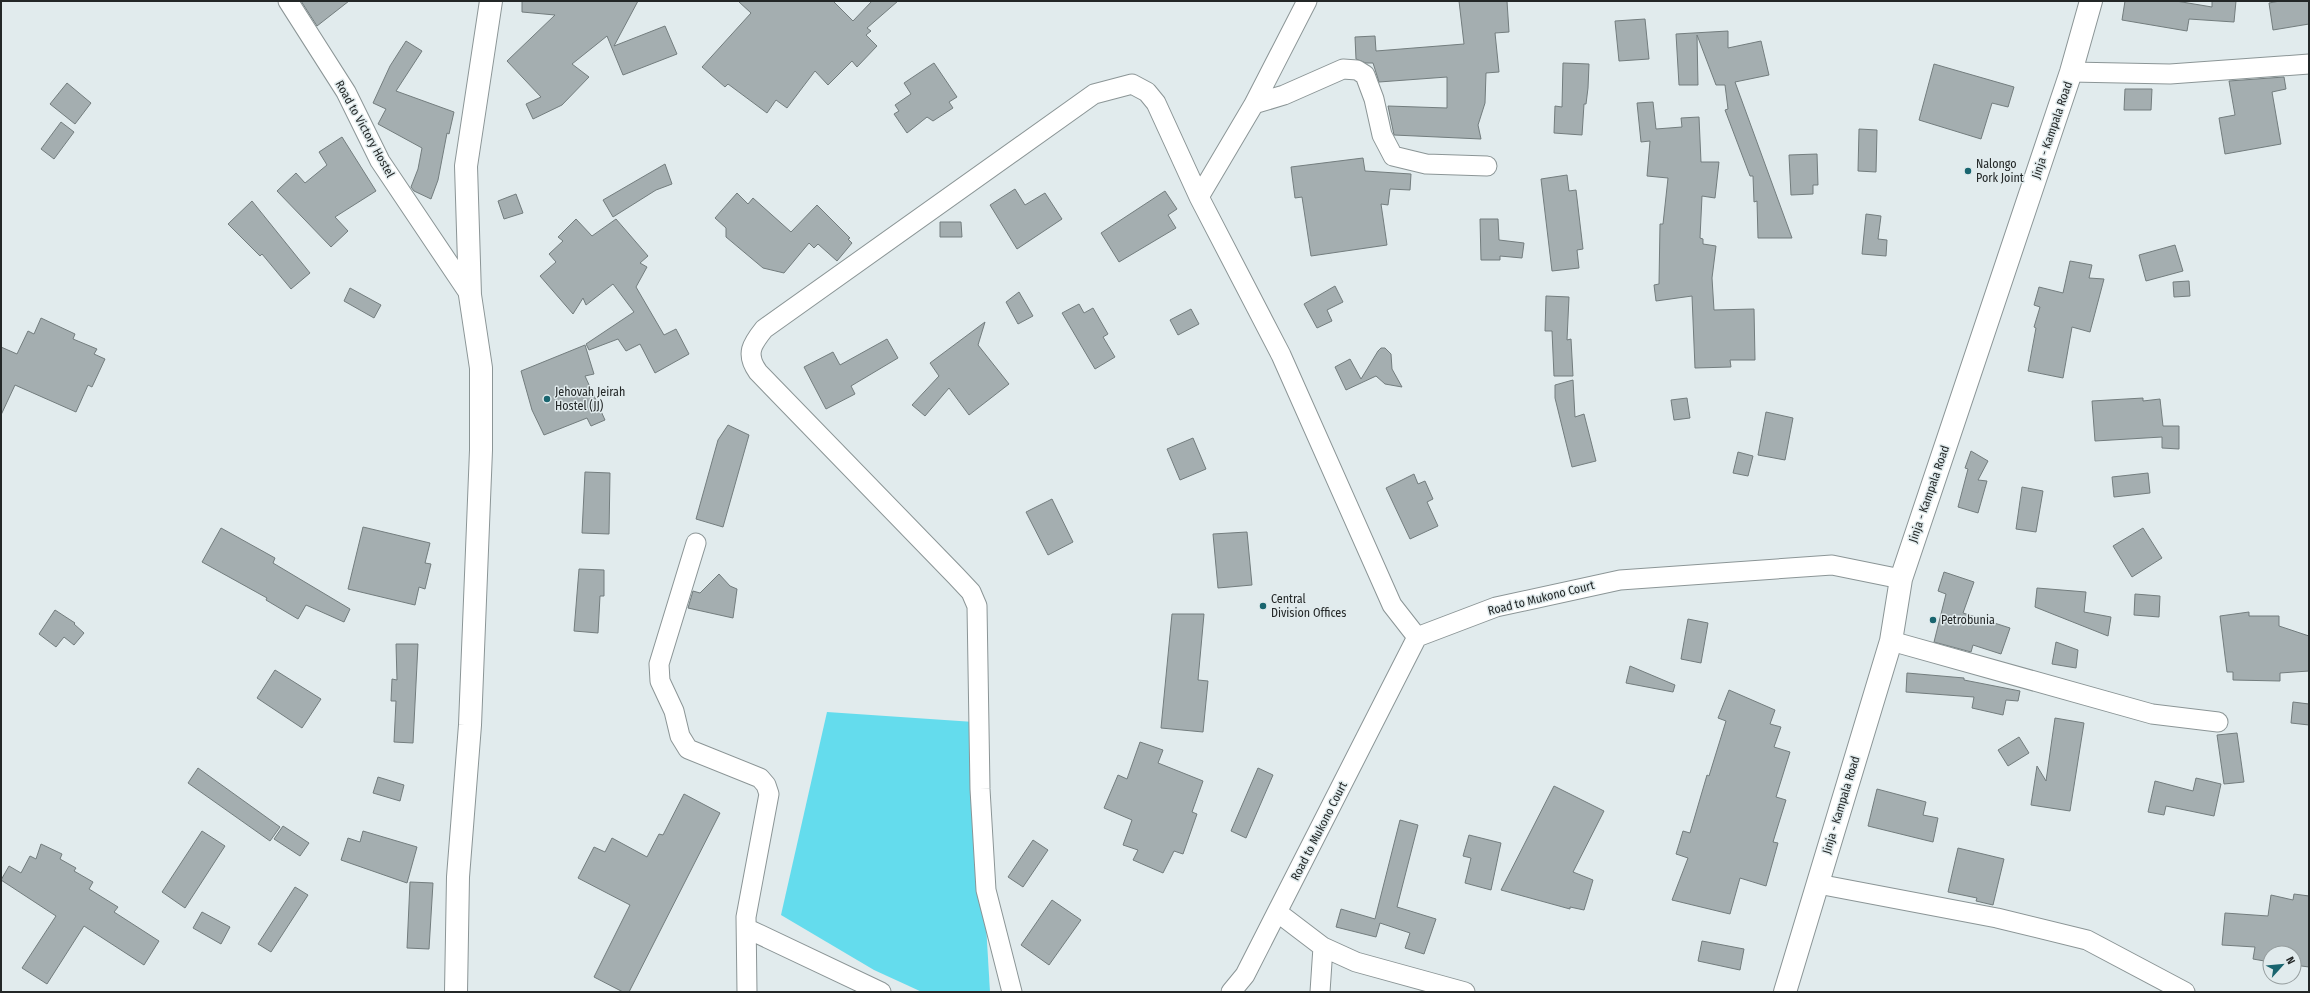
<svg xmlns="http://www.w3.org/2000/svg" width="2310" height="993" font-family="'Fira Sans Condensed',sans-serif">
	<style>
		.green { fill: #64dced }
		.building { fill: #a4aeb0; stroke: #737d7e }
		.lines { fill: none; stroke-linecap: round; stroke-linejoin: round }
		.street-casing { stroke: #8b9596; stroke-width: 21 }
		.secondary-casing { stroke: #8b9596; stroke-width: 24 }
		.highway-casing { stroke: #8b9596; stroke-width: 24 }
		.street { stroke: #fff; stroke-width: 19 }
		.secondary { stroke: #fff; stroke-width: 22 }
		.highway { stroke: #fff; stroke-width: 22 }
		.poi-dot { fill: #19656f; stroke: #e1ebed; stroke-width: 1.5 }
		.labels { text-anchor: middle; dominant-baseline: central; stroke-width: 3; stroke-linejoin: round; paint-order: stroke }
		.street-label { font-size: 12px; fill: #232727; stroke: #e1ebed }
		.poi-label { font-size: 12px; fill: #232727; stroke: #e1ebed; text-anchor: start }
	</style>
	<rect width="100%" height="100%" fill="#e1ebed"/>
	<path class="green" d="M827,712l147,10 16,270h-68l-48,-22 -93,-55z"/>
	<path class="building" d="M301,1h48l-32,25z
		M522,1h116l-24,45 51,-20 12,28 -54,21 -16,-39 -35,28 17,13 -27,28 -29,14 -7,-15 15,-7 -34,-36 48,-46 -33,-3z
		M738,1h95l20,20 19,-20h26l-31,27 4,3 -5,4 11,11 -20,21 -5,-6 -24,24 -13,-14 -28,37 -11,-8 -9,13 -39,-29 -3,3 -23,-20 49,-54z
		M1459,1h48l2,31 -14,1 4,39 -13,1 -1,30 -7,22 3,14 -87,-4 -6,-29 59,2v-31l-68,5 -6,-19h-7l-10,-4 -1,-22 20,-1 1,15 88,-7z
		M2125,1h51l36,6v-6h24l-2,21 -45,-3 -2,12 -65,-11z
		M2280,1h29v23l-36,6 -4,-27z
		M1645,19l4,40 -30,2 -4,-40z
		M1728,31v17l33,-7 8,34 -34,7 57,156h-34l-1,-37 -3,1 -1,-26h-3l-25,-66 3,-1 -3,-24h-9l-19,-50 1,50h-19l-3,-51z
		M406,41l16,10 -26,40 58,21 -5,22 -2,-1 -9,47 -7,19 -17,-8 -3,-4 7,-18 4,-21 -44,-24 8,-15 -13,-6 17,-37z
		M934,63l23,34 -8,5 4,6 -20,13 -6,-4 -20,16 -13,-19 5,-3 -4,-6 16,-11 -7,-11z
		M1563,63l26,1 -1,24 -2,16h-2l-2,31 -28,-2 1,-27 7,1z
		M1934,64l80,23 -6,20 -16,-4 -11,36 -62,-19z
		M2284,77l2,12 -14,3 9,52 -56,10 -6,-36 16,-3 -6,-34z
		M67,83l24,20 -16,21 -25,-20z
		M2125,89h27l-1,21h-27z
		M1653,102l3,27 26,-2 -1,-9 18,-1 2,45h18l-4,36 -13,-2 -2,42 3,1v5l13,2 -4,32 2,32 40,-1 1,51h-25l1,7 -36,1 -3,-72 -36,5 -2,-16 5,-1 1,-60h3l5,-46 -21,-2 3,-35 -9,1 -4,-39z
		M61,122l13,10 -20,27 -13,-10z
		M1859,129l18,1 -1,42 -18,-1z
		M342,137l34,54 -41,26 13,14 -17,16 -54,-56 19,-18 9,10 22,-18 -8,-13z
		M1817,154l1,31h-5v9l-22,1 -2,-40z
		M1363,158l2,13 46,3 -1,16 -20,-1 -2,16 -7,-1 6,41 -76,11 -9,-59 -7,1 -4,-31z
		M665,164l7,20 -16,6 -43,27 -10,-17z
		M1567,175l2,16 7,-1 7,59 -6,1 2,18 -27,3 -11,-92z
		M1015,189l10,16 20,-12 17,26 -45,30 -27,-44z
		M1165,191l12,18 -9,6 8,13 -57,34 -18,-29z
		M737,193l11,11 5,-6 38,34 26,-27 33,33 -2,1 4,4 -15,18 -19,-17 -4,4 -5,-5 -25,30 -21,-5 -37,-31v-9l-11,-10z
		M516,194l7,19 -19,6 -6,-18z
		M252,201l58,72 -19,16 -29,-35 -2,2 -32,-32z
		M1866,214l15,2 -3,23 9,1 -1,16 -24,-2z
		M576,219l16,17 24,-17 32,37 -8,7 7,4 -11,20 28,48 12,-6 13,25 -34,19 -15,-29 -14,7 -8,-12 -29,11 -3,-6 48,-32 -21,-28 -27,21 -3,-7 -10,16 -33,-38 16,-14 -7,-8 14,-13 -5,-4z
		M1480,219h18l1,21 25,3 -2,15 -22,-2v4h-19z
		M940,222h21l1,15h-22z
		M2175,245l8,26 -37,10 -7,-26z
		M2070,261l22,4 -3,13 15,1 -14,53 -18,-5 -9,51 -35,-7 8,-43 -2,-1 6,-20 -6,-2 5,-18 24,6z
		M2189,281l1,15 -16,1 -1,-15z
		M1335,286l8,16 -16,8 5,11 -15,7 -13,-24z
		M350,288l31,17 -7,13 -30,-17z
		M1019,292l14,24 -15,8 -12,-22z
		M1546,296l23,1 -2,43 4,-1 2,37h-19l-2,-45h-7z
		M1079,304l5,9 9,-5 15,26 -5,3 12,20 -20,12 -33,-56z
		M1191,309l8,15 -21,11 -8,-15z
		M41,318l34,16 -2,5 24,10 -3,5 11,5 -13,28 -4,-2 -12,27 -61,-27 -14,30v-68l16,7 11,-23 6,3z
		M985,322l-7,23 31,39 -40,31 -20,-27 -24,28 -13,-11 27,-29 -9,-13z
		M887,339l11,19 -47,28 4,8 -29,15 -22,-42 29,-15 7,13z
		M585,345l9,29 -9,2 20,44 -14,6 -4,-8 -43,17 -12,-25 -11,-39z
		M1381,348h4l6,6 1,15 10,18 -17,-3 -9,-8 -30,14 -11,-23 15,-8 11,20 17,-28z
		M1573,380l2,37 9,-3 12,47 -24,6 -17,-69v-13z
		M1687,398l3,20 -16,2 -3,-20z
		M2143,398v3l17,-2 3,27h16v23l-17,-1v-11l-67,4 -3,-40z
		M1766,412l27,6 -8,42 -27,-5z
		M728,425l21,10 -26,92 -27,-8 22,-79z
		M1193,438l13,31 -26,11 -13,-31z
		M1971,451l17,10 -10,19 9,1 -9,32 -20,-6 10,-38 -3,-1z
		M1738,452l15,4 -5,20 -15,-3z
		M585,472l25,1 -1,61 -27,-1z
		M2148,473l2,20 -36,4 -2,-20z
		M1414,474l4,10 7,-3 8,18 -6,3 11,24 -28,13 -24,-51z
		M2022,487l21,4 -7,41 -20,-3z
		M1052,499l21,43 -25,13 -22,-43z
		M363,527l67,16 -5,20 6,1 -6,25 -6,-2 -4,18 -67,-16z
		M221,528l54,30 -2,5 77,46 -6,13 -38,-17 -8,14 -32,-19 1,-2 -65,-36z
		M2143,528l19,30 -30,19 -19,-31z
		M1247,532l5,53 -34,3 -5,-54z
		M579,569l25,1v26h-4l-2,37 -24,-2z
		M1944,572l30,10 -11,31 47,15 -9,26 -28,-9 -2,7 -37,-10 12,-48 -8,-3z
		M719,574l11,12 7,3 -4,29 -45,-10 5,-17 7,2z
		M2037,588l49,4 -2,20 27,5 -3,19 -73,-29z
		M2135,594l25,2 -1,21 -25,-2z
		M55,610l20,13 -1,1 10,9 -10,12 -10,-8 -8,10 -17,-13z
		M2249,612v4h30v10l30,10v35l-29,2v8l-47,-1v-8h-6l-7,-56z
		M1172,614h32l-6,66 10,1 -5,51 -42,-4z
		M1688,619l20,4 -7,40 -20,-4z
		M2056,642l22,8 -2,18 -24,-4z
		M396,644h22l-5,99 -19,-1 2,-41h-5l1,-22 5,1z
		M1630,666l45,19 -2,7 -47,-9z
		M275,670l46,29 -19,29 -45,-30z
		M1907,673l57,5v2l56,11 -2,10 -12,-1 -3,15 -31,-7 2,-11 -68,-5z
		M1729,690l46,20 -5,14 11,3 -7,20 16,5 -14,45 10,3 -13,42 5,1 -12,43 -26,-8 -10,36 -58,-14 16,-42 -12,-4 7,-23 7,2 17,-58 2,1 17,-55 -8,-3z
		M2293,702l16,2v21l-18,-2z
		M2055,718l29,5 -14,88 -39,-6 6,-39 9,15z
		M2237,733l7,49 -20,2 -7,-49z
		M2019,737l10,16 -21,13 -10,-16z
		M1140,742l23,8 -5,13 45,18 -11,31 5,2 -14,40 -9,-3 -11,22 -30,-13 5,-10 -15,-5 9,-25 -28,-12 14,-33 9,4z
		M198,768l82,59 -10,14 -82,-58z
		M1258,768l15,7 -27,63 -15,-7z
		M378,777l26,8 -4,16 -27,-8z
		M2196,778l25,6 -7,32 -48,-10 -2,9 -16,-3 7,-31 38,10z
		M1554,786l50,25 -31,61 20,8 -9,30 -14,-3v2l-69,-19z
		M1877,789l49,13 -3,13 15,3 -5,24 -65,-16z
		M684,794l36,19 -91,179h-6l-29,-15 36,-72 -52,-27 16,-31 11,5 7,-14 35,19 12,-23 4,1z
		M1400,820l18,5 -21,82 39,12 -12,35 -19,-6 5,-15 -30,-10 -4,14 -40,-10 5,-18 34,10z
		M283,826l26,17 -9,13 -26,-17z
		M202,831l23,15 -40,62 -23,-16z
		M363,831l54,16 -10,36 -66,-23 7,-22 12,4z
		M1469,835l32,8 -10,47 -26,-7 6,-25 -8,-2z
		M1033,840l15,10 -25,37 -15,-10z
		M41,844l21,10 -2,5 16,9 -2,3 19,11 -4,7 29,18 -4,5 45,29 -15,24 -60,-39 -37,58 -25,-16 34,-52 -55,-36 8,-14 12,7 9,-17 6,3z
		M1958,848l46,11 -11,46 -17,-4 1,-3 -29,-6z
		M410,882l23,1 -4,66 -22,-1z
		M295,887l13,8 -37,57 -13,-8z
		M2294,894l15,2v71l-15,-2v-12h-24v9l-17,-3 2,-12 -33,-2 3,-32 43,3 3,-21 22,5z
		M1052,900l29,20 -32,45 -28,-20z
		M202,912l28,15 -9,17 -28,-16z
		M1702,941l42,8 -4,21 -42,-9z"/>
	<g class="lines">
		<defs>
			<path id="street" d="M288,1l58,91 34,69 90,134
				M2071,72l99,2 139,-10
				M1254,104l30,-9 59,-26 14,1 8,5 9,24 8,36 11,21 33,8 61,2
				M1199,197l55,-93 53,-103
				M696,543l-37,121 1,17 14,30 6,25 8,13 72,29 6,7 3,9 -23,123 1,75
				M1891,641l261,73 66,8
				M1818,884l179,34 90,22 98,52
				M1277,912l46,35 33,15 109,30
				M748,929l133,63
				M1012,992l-26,-102 -6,-101 -3,-183 -6,-14 -15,-16 -198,-204c-13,-18 -6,-28 6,-43l330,-235 38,-10 15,8 9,11 43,94 82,158 111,250 25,32
				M1231,992l14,-17 172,-338 79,-30 124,-27 212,-15 69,14
				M1320,992l3,-45"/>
			<path id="secondary" d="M456,992l2,-115 12,-152 11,-275v-82l-11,-73 -4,-129 25,-165"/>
			<path id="highway" d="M1785,992l106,-351 10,-62 170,-507 20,-71"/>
		</defs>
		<use href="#street" class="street-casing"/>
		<use href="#secondary" class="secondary-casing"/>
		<use href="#highway" class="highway-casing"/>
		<use href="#street" class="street"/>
		<use href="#secondary" class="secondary"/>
		<use href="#highway" class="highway"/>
	</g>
	<g class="poi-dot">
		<circle cx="1968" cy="171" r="4"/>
		<circle cx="547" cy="399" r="4"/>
		<circle cx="1263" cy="606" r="4"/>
		<circle cx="1933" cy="620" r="4"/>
	</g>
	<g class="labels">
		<g class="street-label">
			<text transform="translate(365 129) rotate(61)">Road to Victory Hostel</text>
			<text transform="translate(2052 130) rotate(-71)">Jinja - Kampala Road</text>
			<text transform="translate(1929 494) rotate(-71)">Jinja - Kampala Road</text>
			<text transform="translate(1541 598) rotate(-14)">Road to Mukono Court</text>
			<text transform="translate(1841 805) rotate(-73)">Jinja - Kampala Road</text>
			<text transform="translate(1319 831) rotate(-63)">Road to Mukono Court</text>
		</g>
		<g class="poi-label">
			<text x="1976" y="164">Nalongo<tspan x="1976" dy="14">Pork Joint</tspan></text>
			<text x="555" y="392">Jehovah Jeirah<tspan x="555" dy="14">Hostel (JJ)</tspan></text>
			<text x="1271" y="599">Central<tspan x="1271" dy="14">Division Offices</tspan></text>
			<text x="1941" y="620">Petrobunia</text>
		</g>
	</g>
	<rect width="2310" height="993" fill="none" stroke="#232727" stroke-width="4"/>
	<g transform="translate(2282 965) rotate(63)"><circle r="19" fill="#e1ebed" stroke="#959d9e"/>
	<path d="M0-3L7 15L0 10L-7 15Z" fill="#19656f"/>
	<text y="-6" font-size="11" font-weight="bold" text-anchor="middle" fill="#232727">N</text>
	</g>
</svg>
